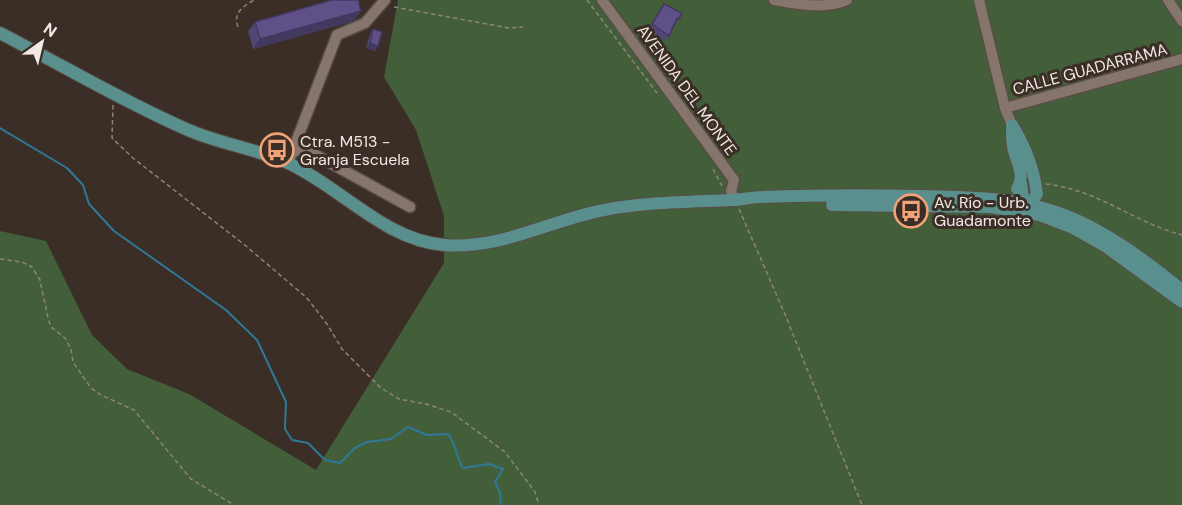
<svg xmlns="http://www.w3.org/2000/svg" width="1182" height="505" font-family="'DM Sans',sans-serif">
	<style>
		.green { fill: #435f3a }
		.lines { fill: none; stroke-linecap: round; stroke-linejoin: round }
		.stream { stroke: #2e7999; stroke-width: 2 }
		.minor-casing { stroke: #584d45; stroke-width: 13 }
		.major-casing { stroke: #584d45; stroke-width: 14 }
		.path { stroke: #8e837c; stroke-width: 1.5; stroke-dasharray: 4.5 3; stroke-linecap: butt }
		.minor { stroke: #85756c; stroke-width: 10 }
		.major { stroke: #598f8d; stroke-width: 12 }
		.wall { fill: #524675 }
		.shaded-wall { fill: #42395f }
		.building { fill: #5f5188; stroke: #42395f; stroke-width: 1.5 }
		.labels { text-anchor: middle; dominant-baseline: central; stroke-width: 6; stroke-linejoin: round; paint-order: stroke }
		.street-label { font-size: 16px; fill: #f1e9e3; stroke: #3b2e26 }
		.poi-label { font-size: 16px; fill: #f1e9e3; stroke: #3b2e26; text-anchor: start }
	</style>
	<rect width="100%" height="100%" fill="#3b2e26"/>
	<path class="green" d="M398,0h784v505h-1182v-274l46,10 46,94 35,34 62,25 127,76 128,-207v-47l-28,-86 -32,-53z"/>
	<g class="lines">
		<path class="stream" d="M0,128l67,40 16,17 6,19 25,27 112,79 31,30 29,62 -1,27 7,11 16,3 17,17 15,3 15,-15 12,-6 24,-3 17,-12 19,8 21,-1c9,12 8,23 15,34l26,-4 14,5 -8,13 5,11 1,12"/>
		<defs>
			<path id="minor" d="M602,0l132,180 -3,11 4,9
				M774,0c22,4 51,10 73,0
				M979,0l26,108 7,17
				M1168,0l14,21
				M1005,108l177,-49
				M294,150l20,4 96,53
				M288,163l49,-128 28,-12 20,-23"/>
			<path id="major" d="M0,33c62,32 122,68 186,96 33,15 69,19 102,34 53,24 96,77 156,82 57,5 106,-25 160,-35 42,-8 84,-8 127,-10 10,0 21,-3 31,-3 53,-2 106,-2 159,-1 47,1 93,1 138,17 45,16 86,47 123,77
				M1012,125c13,21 22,44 25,69l-5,7 -11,4
				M1012,128c0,6 0,13 1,19 3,15 13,28 4,42
				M1021,183l2,16 6,6
				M832,205l159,2 48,8 34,13 32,18 77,56"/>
		</defs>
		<use href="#minor" class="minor-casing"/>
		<use href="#major" class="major-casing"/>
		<path class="path" d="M587,0l70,93
			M394,7l115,21 14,-1
			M238,27c-5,-14 4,-20 16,-27
			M113,105l-1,33 21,20 113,88 61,52 20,26 15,25 39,39 18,11 27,5 25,8 54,40 30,40 4,13
			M713,169l9,17
			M1046,184c53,6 87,38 136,51
			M739,209l45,103 78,193
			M0,259l22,3 10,5 8,13 8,38 3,9 14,11 6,11 2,13 18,26 10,7 33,15 57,69 43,26"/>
		<use href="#minor" class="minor"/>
		<use href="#major" class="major"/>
	</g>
	<path class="wall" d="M664,4l15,15 -3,5 -2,-1 -5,13 -4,5 -17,-12z
		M361,11l-7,10 -101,28 -5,-18 7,-9z
		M373,29l5,17 -3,5 -9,-3 4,-14z
		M671,71l10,1 -3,5 -6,4 -4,-5z"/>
	<path class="shaded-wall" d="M361,11l-7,10 -101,28 7,-10z
		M370,43l8,3 -3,5 -9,-3z"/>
	<path class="building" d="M332,0h26l3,11 -101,28 -5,-17z
		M664,4l18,9 -3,6 -2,-1 -8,18 -17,-12z
		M373,29l9,3 -4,14 -8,-3z
		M677,66l4,6 -5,4 -5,-5z"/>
	<defs>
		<symbol id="bus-ring" viewBox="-11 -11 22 22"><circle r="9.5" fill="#3b2e26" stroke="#f0a279" stroke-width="1.5"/><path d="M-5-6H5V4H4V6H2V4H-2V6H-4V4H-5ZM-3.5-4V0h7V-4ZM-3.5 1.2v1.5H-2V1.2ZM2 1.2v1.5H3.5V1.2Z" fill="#f0a279"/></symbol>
	</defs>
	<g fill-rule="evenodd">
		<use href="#bus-ring" x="258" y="131" width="38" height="38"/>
		<use href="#bus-ring" x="892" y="192" width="38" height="38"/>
	</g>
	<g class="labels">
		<g class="street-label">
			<text transform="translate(1090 69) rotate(-15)">CALLE GUADARRAMA</text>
			<text transform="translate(687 90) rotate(54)">AVENIDA DEL MONTE</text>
		</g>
		<g class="poi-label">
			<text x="300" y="141">Ctra. M513 -<tspan x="300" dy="18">Granja Escuela</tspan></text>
			<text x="934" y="202">Av. Río - Urb.<tspan x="934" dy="18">Guadamonte</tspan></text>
		</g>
	</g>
	<g transform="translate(42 42) rotate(34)" stroke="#3b2e26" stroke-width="4.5" paint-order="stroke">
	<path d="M0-4.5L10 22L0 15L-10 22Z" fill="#f1e9e3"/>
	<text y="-9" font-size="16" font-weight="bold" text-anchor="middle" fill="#f1e9e3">N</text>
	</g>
</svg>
